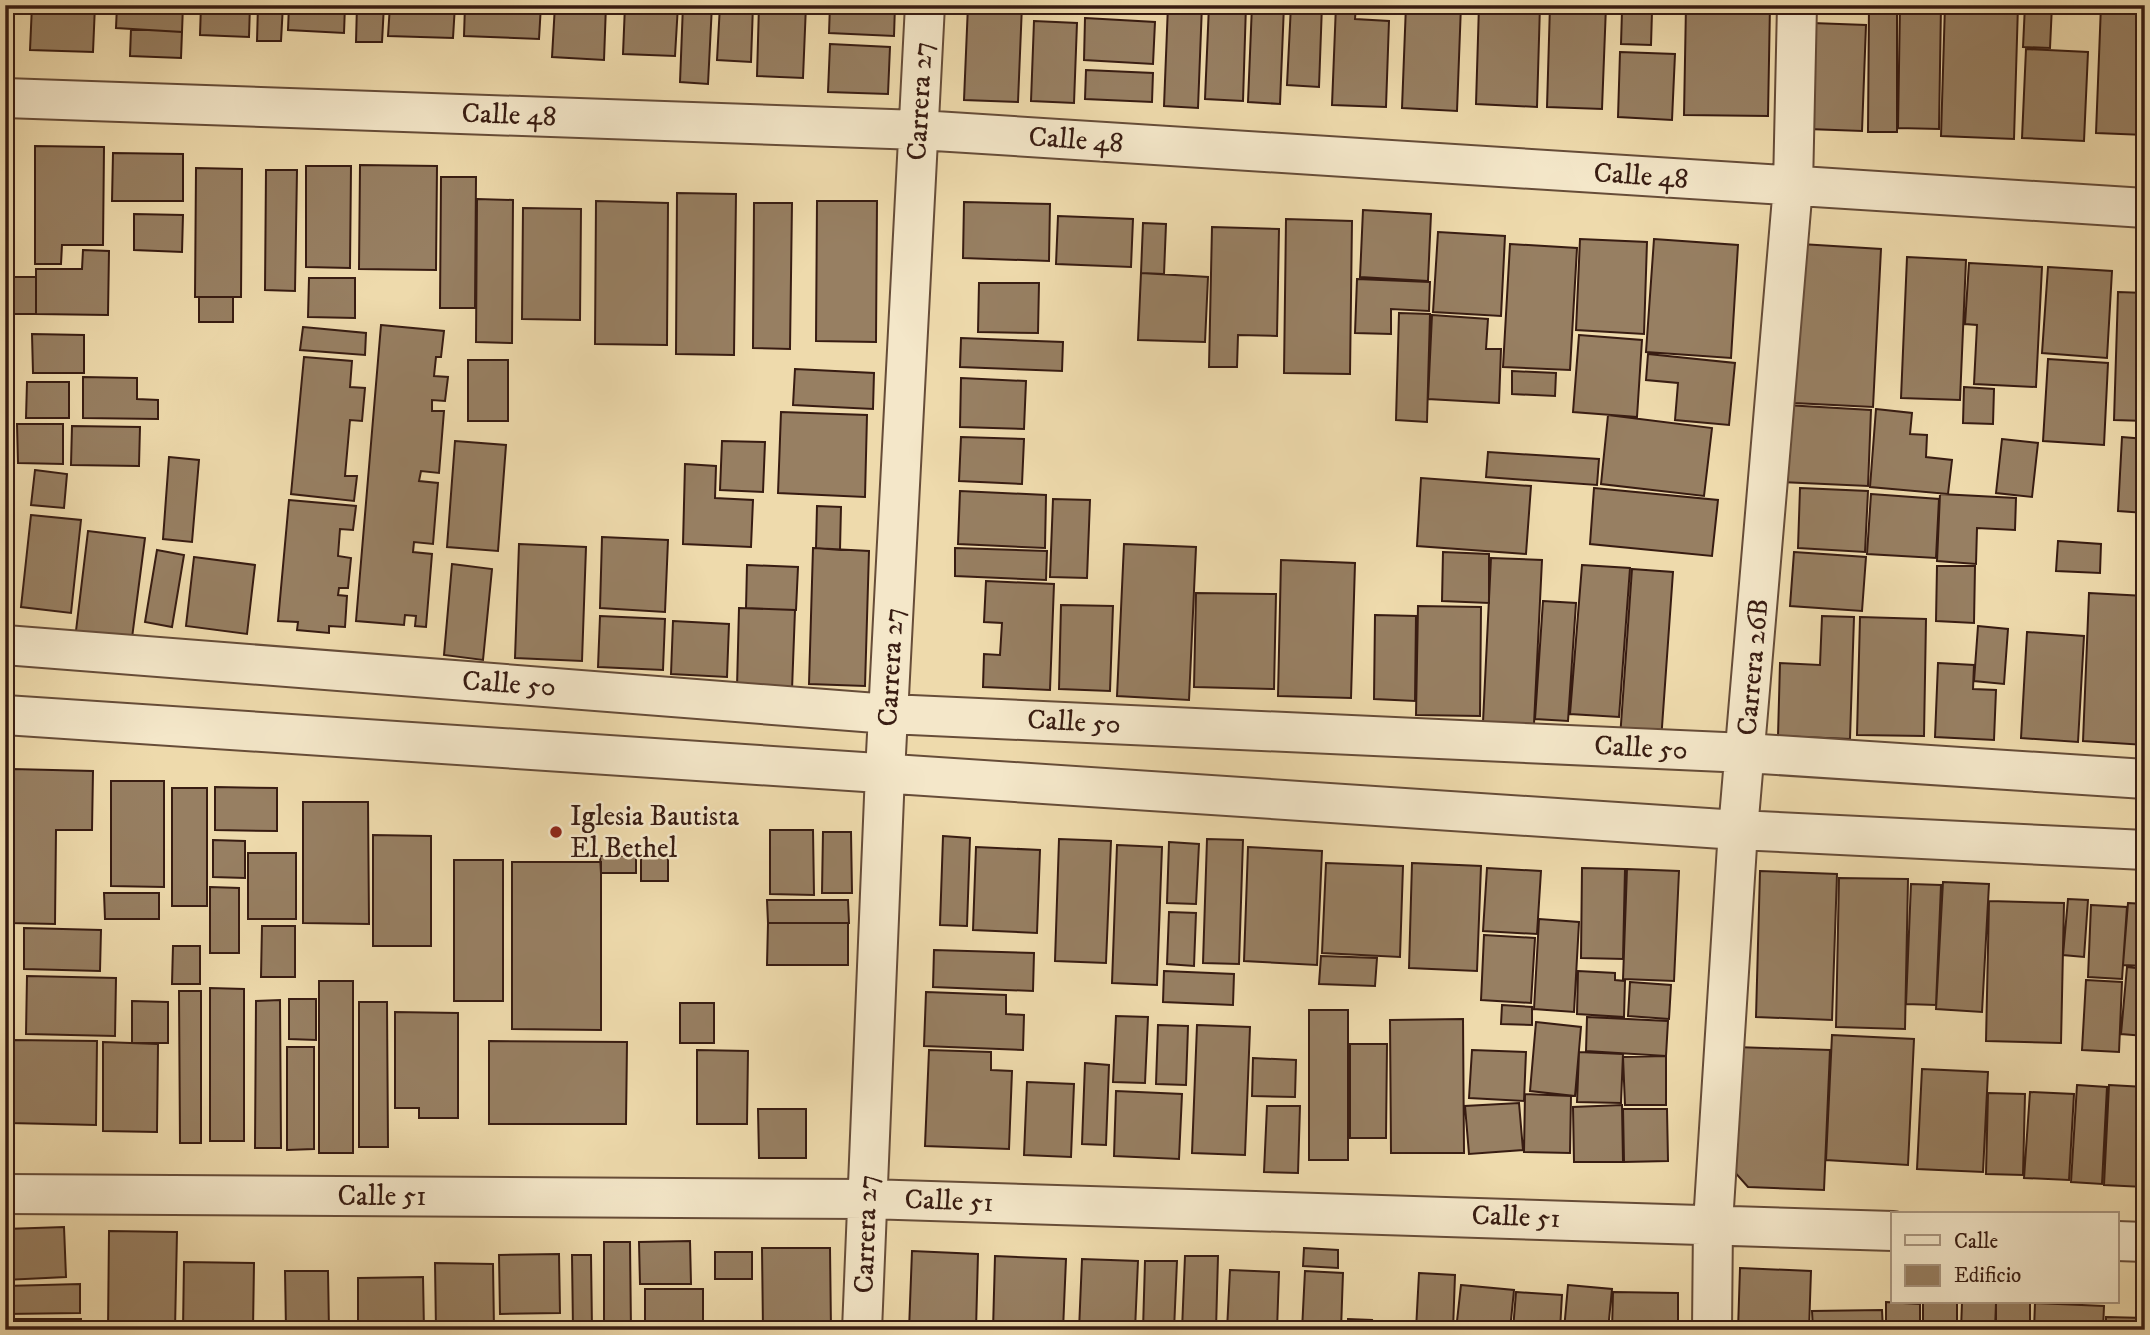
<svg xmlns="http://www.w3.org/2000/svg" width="2150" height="1335" font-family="'IM FELL DW Pica',serif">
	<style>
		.building { fill: #977f62; stroke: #381c12; stroke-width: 2 }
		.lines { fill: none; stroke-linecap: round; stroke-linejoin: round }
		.minor-casing { stroke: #664c38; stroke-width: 42 }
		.minor { stroke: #f4e7c9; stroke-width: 38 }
		.poi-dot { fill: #8f2418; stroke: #f4e7c9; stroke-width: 2.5 }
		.labels { text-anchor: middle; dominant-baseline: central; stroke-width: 5; stroke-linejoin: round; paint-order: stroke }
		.street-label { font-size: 28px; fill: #381c12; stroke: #f4e7c9 }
		.poi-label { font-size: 28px; fill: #381c12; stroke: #f4e7c9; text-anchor: start }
	</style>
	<rect width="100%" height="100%" fill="#eedaac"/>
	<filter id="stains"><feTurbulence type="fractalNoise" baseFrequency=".00286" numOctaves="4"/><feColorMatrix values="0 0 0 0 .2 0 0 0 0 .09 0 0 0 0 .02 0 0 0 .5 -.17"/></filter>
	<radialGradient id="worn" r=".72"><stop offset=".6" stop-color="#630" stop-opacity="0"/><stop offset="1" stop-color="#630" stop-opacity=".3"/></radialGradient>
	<path class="building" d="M32,5h63l-2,47 -63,-2z
		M117,5h66l-1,27 -66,-4z
		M201,5h49l-1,32 -49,-2z
		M258,5h25l-2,36h-24z
		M289,5h56l-1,28 -56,-3z
		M357,5h27l-2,37h-26z
		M390,5h65l-2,33 -65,-2z
		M465,5h76l-2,34 -75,-3z
		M555,5h51l-2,55 -52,-3z
		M625,5h53l-3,51 -52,-2z
		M683,5h29l-4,79 -28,-2z
		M720,5h33l-2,57 -34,-2z
		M759,5h47l-3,73 -46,-2z
		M830,5h65l-1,31 -65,-3z
		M968,5h54l-4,97 -54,-2z
		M1168,5h34l-4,103 -34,-2z
		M1209,5h37l-3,96 -38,-2z
		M1252,5h32l-4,99 -32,-2z
		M1291,5h31l-3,82 -32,-2z
		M1336,5h20l-1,14 34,2 -3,86 -54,-2z
		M1362,5h28v5h-29z
		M1406,5h55l-4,106 -55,-3z
		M1479,5h61l-3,102 -61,-3z
		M1550,5l56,1 -4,103 -55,-2z
		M1686,5h84l-2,111 -84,-1z
		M1869,5h28v127h-29z
		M1900,5h41l-2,124 -41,-1z
		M1945,5h73l-4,134 -73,-3z
		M2025,5h27l-2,43 -27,-1z
		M2101,5h44v130l-49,-2z
		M1622,11l30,1 -1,33 -30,-1z
		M1085,18l70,4 -2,42 -69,-4z
		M1034,21l43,2 -3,80 -43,-2z
		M1812,23l54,2 -4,106 -54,-2z
		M131,29l51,3 -1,26 -51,-2z
		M830,44l60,3 -2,47 -60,-2z
		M2026,49l62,3 -4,89 -62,-3z
		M1620,52l55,2 -3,66 -54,-3z
		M1086,70l67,3 -1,29 -67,-3z
		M35,146l69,1 -1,98h-41l-1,19h-26z
		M113,153l70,1v47h-71z
		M360,165l77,1 -1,104 -77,-1z
		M306,166h45l-1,102 -44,-1z
		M196,168l46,1 -1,128h-46z
		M266,170h31l-2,121 -30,-1z
		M441,177h35l-1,131h-35z
		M677,193l59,1 -2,161 -58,-1z
		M477,199l36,1 -1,143 -36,-1z
		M596,201l72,2 -1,142 -72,-1z
		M817,201h60l-1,141 -60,-1z
		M964,202l86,2 -1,57 -86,-3z
		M754,203h38l-2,146 -37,-1z
		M523,208l58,1 -1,111 -58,-1z
		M1363,210l68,4 -3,67 -68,-4z
		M134,214l49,1 -1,37 -48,-2z
		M1058,216l75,3 -2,48 -75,-3z
		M1286,219l66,2 -2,153 -66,-1z
		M1143,223l23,1 -2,50 -23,-1z
		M1212,227l67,2 -2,107 -39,-1 -1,32h-28z
		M1438,232l67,4 -4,80 -68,-4z
		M1580,239l67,3 -3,92 -68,-4z
		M1654,239l84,6 -7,113 -85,-6z
		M1510,244l67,4 -7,122 -67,-3z
		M1801,244l80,5 -8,158 -79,-4z
		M83,250l26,1 -1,64 -72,-1v-45h46z
		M1907,257l59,3 -6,140 -59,-2z
		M1969,263l73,4 -6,120 -62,-3 3,-59 -12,-1z
		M2048,267l64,4 -5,87 -65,-5z
		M1141,273l67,4 -3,65 -67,-2z
		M13,277h23v37h-24z
		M309,278h46v40l-47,-1z
		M1357,279l73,3 -1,29 -38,-2v25l-36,-1z
		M979,283h60l-1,50 -60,-1z
		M2118,292l27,1v128l-31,-1z
		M199,297h34v25h-34z
		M1399,313l31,1 -3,108 -31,-2z
		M1432,315l56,4 -2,30h15l-2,54 -71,-4z
		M381,325l63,6 -3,26h-5l-2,19 14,1 -3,24 -13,-1v11h12l-5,62 -18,-2 -2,10 19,2 -5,61 -19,-2 -1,10 19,2 -6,73 -11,-1 1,-10 -11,-1 -1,10 -48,-4z
		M303,327l63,6 -1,22 -65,-5z
		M32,334l52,1v38h-51z
		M1579,335l63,5 -5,77 -64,-5z
		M961,338l102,4 -1,29 -102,-4z
		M1648,354l87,9 -6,62 -54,-5 3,-37 -32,-3z
		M304,357l48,4 -2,26 15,1 -3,33 -12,-1 -5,56h12l-3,25 -63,-7z
		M2048,359l60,4 -4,82 -61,-4z
		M468,360h40v61h-40z
		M795,369l79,4 -1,36 -80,-4z
		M1512,371l44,2 -1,23 -43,-2z
		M83,377l54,1v21l21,1v19l-75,-1z
		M961,378l65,3 -2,48 -64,-2z
		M27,382h42v36h-43z
		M1964,387l30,2 -1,35 -30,-1z
		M1785,405l86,5 -3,76 -87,-4z
		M1876,409l36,4 -2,21 17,1 -1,22 26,3 -4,34 -78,-7z
		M781,412l86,3 -2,82 -87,-4z
		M1608,415l104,13 -8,68 -103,-12z
		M17,424h46v40l-45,-1z
		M72,426l68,1 -1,39 -68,-1z
		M961,437l63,2 -2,45 -63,-3z
		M2122,437l23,2v74l-27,-2z
		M2002,439l36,4 -6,54 -36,-4z
		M455,441l51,4 -8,106 -51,-4z
		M722,441l43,1 -2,50 -43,-2z
		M1488,452l111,7 -2,26 -111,-8z
		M169,457l30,3 -7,82 -29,-3z
		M685,464l31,2 -1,32 38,2 -2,47 -68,-3z
		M35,470l32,4 -3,34 -33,-3z
		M1421,478l110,8 -5,68 -109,-8z
		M1594,488l124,12 -6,56 -122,-12z
		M1800,488l68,3 -3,61 -67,-4z
		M960,491l86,4 -1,53 -87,-4z
		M1871,494l68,5 -3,59 -69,-4z
		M1940,494l76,4 -1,32 -38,-2 -1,36 -39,-3z
		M1053,499l37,1 -3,78 -37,-1z
		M289,500l67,6 -3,24 -13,-1 -2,27 13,2 -3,30h-9l-1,7 9,1 -2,31 -16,-1v7l-32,-3 1,-8 -20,-1z
		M817,506l24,1 -1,43 -24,-2z
		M31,515l50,5 -10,93 -50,-6z
		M88,531l57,7 -13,100 -56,-7z
		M602,537l66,3 -3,72 -65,-4z
		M2058,541l43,3 -1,29 -44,-2z
		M519,544l67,3 -4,114 -67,-3z
		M1124,544l72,3 -7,153 -72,-4z
		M813,548l56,3 -4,135 -56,-2z
		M955,548l92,3 -1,29 -91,-4z
		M157,550l27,5 -12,72 -27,-5z
		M1443,552l46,2v49l-47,-2z
		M1794,552l72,5 -4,54 -72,-5z
		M194,557l61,8 -8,69 -61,-8z
		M1491,558l51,2 -8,164 -51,-2z
		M1281,560l74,3 -4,135 -73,-2z
		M452,564l40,5 -9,91 -39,-5z
		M747,565l51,2 -2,43 -50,-2z
		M1582,565l48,3 -11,149 -49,-3z
		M1937,566h38l-1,57 -38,-2z
		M1632,569l41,3 -12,169 -41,-3z
		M986,581l68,3 -4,106 -67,-3 1,-33 16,1 2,-32 -18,-1z
		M1196,593l80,1 -2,95 -80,-2z
		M2089,593l56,3v149l-62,-4z
		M1543,601l33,2 -8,118 -33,-2z
		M1061,605l52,1 -3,85 -51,-2z
		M1418,606l63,1 -1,109 -64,-1z
		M739,608l56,2 -3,80 -55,-3z
		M1375,615l41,1 -1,85 -41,-2z
		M600,616l65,3 -2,51 -65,-3z
		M1822,616l32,1 -4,122 -72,-3 2,-73 40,2z
		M1860,617l66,2 -2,117 -67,-1z
		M673,621l56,3 -2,53 -56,-3z
		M1978,626l30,3 -4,55 -30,-3z
		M2027,632l57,4 -6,106 -57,-4z
		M1938,663l36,2 -1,24 23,1 -2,50 -59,-3z
		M12,769l81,2 -1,59h-36l-1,94 -45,-1z
		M111,781h53v106l-53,-1z
		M215,787l62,1v43l-62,-1z
		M172,788h35v118h-35z
		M303,802h65l1,122 -66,-1z
		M770,830h43l1,65 -44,-1z
		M823,832h28l1,61h-30z
		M373,835l58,1v110h-58z
		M943,836l27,2 -3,88 -27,-1z
		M1059,839l52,2 -5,122 -51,-2z
		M1207,839l36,1 -4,124 -36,-1z
		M213,840l32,1v37l-32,-1z
		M1169,842l30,2 -3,60 -29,-1z
		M1117,845l45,2 -5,138 -45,-2z
		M976,847l64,3 -3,83 -64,-3z
		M1248,847l74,4 -5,114 -73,-4z
		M248,853h48v66h-48z
		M641,854h27v27h-27z
		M600,856h36v17h-35z
		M454,860h49v141h-49z
		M512,862h89v168l-89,-1z
		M1326,863l77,3 -3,91 -78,-4z
		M1412,863l69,3 -4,105 -68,-3z
		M1487,868l54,3 -4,63 -54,-3z
		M1582,868l43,1 -2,90 -42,-1z
		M1627,869l52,2 -5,110 -51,-2z
		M1760,871l77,3 -5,146 -76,-3z
		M1839,878l69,1 -3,150 -69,-2z
		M1943,882l46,2 -7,128 -46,-3z
		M1911,884l30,1 -5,120 -30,-1z
		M210,887l29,1v65h-29z
		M104,893h55v26h-54z
		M2068,899l20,1 -4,57 -21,-2z
		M767,900h81l1,23h-81z
		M1989,901l75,2 -3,140 -75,-2z
		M2128,903l17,1v62l-22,-1z
		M2091,905l36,2 -5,72 -34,-2z
		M1169,912l27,1 -2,53 -27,-2z
		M1539,919l40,3 -5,90 -40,-3z
		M768,923h80v42h-81z
		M262,926h33v51h-34z
		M24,928l77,2 -1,41 -76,-2z
		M1484,935l51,3 -4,65 -50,-3z
		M173,946h27v38h-28z
		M934,950l100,3 -1,38 -100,-4z
		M1321,956l56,2 -2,28 -56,-2z
		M2127,967l18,2v67l-24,-2z
		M1164,971l70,3 -1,31 -70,-3z
		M1578,971l37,2v7l10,1 -1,36 -47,-3z
		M27,976l89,2 -1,58 -89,-2z
		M2086,980l36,2 -3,70 -37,-2z
		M319,981h34v172h-34z
		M1630,982l41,3 -2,34 -41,-3z
		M210,988l34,1v152h-34z
		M179,991h22v152h-21z
		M926,992l80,3v19l18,1 -1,35 -99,-4z
		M289,999h27v41l-27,-1z
		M280,1000l1,148h-26l1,-147z
		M132,1001l36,1v41h-36z
		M359,1002h28l1,145h-29z
		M680,1003h34v40h-34z
		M1502,1005l30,2v18l-31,-1z
		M1309,1010h39v150h-39z
		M395,1012l63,1v105h-39v-10h-24z
		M1116,1016l32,1 -3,66 -32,-1z
		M1587,1017l81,4 -2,35 -80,-5z
		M1463,1019l1,134h-73l-1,-133z
		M1536,1022l45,5 -6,69 -45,-5z
		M1158,1025l30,1 -2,59 -30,-1z
		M1197,1025l53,2 -5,128 -53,-2z
		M1832,1035l82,4 -6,126 -82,-5z
		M11,1040l86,1 -1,84 -87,-2z
		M489,1041l138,1 -1,82h-137z
		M103,1042l55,2 -1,88 -54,-1z
		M1350,1044h37l-1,94h-36z
		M287,1047h27v102l-27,1z
		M1735,1047l95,3 -6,140 -76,-3 -17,-19z
		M697,1050l51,1 -1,73h-50z
		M929,1050l62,2v18l21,1 -3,78 -84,-3z
		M1472,1050l54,2 -2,49 -55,-3z
		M1579,1052l44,2 -2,49 -44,-1z
		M1666,1056v49h-41l-2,-48z
		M1253,1058l43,2 -1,37 -43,-1z
		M1085,1063l24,2 -3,80 -24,-1z
		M1922,1069l66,3 -5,100 -66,-3z
		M1027,1082l47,2 -3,73 -47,-2z
		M2077,1085l30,2 -5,97 -31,-2z
		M2109,1085l36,2 -1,100 -40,-2z
		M1116,1091l66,3 -3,65 -65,-3z
		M2030,1092l44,2 -5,86 -45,-2z
		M1988,1093l37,1 -2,81 -37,-1z
		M1525,1094l46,2 -1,57 -46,-1z
		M1519,1103l4,47 -54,4 -4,-48z
		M1622,1105l1,57h-49l-1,-55z
		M1267,1106h33l-2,67 -34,-1z
		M758,1109h48v49h-47z
		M1623,1109h44l1,52 -44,1z
		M64,1227l2,50 -61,3v-51z
		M109,1231l68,1 -2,98h-67z
		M690,1241l1,43h-51l-1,-42z
		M604,1242h26l1,88h-27z
		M762,1248h68l1,82h-68z
		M1304,1248l34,2v18l-35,-2z
		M912,1251l66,3 -2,76h-67z
		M715,1252h37v27h-37z
		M559,1254l1,59 -60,1 -1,-59z
		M572,1255h19l1,75h-19z
		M995,1256l71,3 -3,71h-70z
		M1185,1256h33l-2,74h-34z
		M1082,1259l56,2 -3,69h-56z
		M1145,1261h32l-3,69h-31z
		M184,1262l70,1 -1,67h-70z
		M435,1263l58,1 1,66h-58z
		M1740,1268l71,3 -2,59h-71z
		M1230,1270l49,2 -2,58h-50z
		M285,1271h43l1,59h-43z
		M1305,1271l38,2 -2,57h-39z
		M1419,1273l36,2 -2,55h-37z
		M423,1277l1,53h-66v-52z
		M80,1284v29l-74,1 -1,-28z
		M1461,1285l53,5 -4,40h-54z
		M1568,1285l44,4 -4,41h-44z
		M645,1289h58v41h-58z
		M1516,1292l46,3 -2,35h-47z
		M1613,1292l65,1v37h-66z
		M1886,1302l34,2v26h-34z
		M1923,1302h34v28h-34z
		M1962,1302l34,1 -1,27h-34z
		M1996,1303h34v27h-34z
		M2035,1303l69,3 -1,24h-69z
		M1882,1310l1,20h-70l-1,-19z
		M2106,1317l39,1v12h-39z
		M8,1319h73v11h-73z
		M1348,1319l24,1 -1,10h-23z
		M505,1321h23v9h-23z
		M534,1325h32v5h-32z"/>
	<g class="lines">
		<defs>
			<path id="minor" d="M5,98l914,32 1226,78
				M5,645l884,69 857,39 399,26
				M5,715l1733,115 407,20
				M5,1194l862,5 1026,32
				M2117,1241l28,1
				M862,1330l23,-557 40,-768
				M1712,1330l1,-107 25,-393 55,-644 4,-181"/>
		</defs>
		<use href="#minor" class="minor-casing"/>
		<use href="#minor" class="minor"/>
	</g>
	<circle class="poi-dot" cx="556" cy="832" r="7"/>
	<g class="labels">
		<g class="street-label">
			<text transform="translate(920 101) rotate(-87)">Carrera 27</text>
			<text transform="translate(509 115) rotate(2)">Calle 48</text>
			<text transform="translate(1076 140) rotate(4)">Calle 48</text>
			<text transform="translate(1641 176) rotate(4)">Calle 48</text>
			<text transform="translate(891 667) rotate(-87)">Carrera 27</text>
			<text transform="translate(1753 667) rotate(-85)">Carrera 26B</text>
			<text transform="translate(509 684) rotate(4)">Calle 50</text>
			<text transform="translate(1074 722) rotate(3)">Calle 50</text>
			<text transform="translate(1641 748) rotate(3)">Calle 50</text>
			<text x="382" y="1196">Calle 51</text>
			<text transform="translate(949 1201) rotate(2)">Calle 51</text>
			<text transform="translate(1516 1217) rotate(2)">Calle 51</text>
			<text transform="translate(866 1234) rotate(-88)">Carrera 27</text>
		</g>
		<g class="poi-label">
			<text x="570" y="816">Iglesia Bautista<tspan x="570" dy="32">El Bethel</tspan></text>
		</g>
	</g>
	<rect width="2150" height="1335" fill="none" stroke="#eedaac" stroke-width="28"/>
	<rect x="7" y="7" width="2136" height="1321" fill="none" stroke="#381c12" stroke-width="3.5"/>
	<rect x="14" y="14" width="2122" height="1307" fill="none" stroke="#381c12" stroke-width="2"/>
	<rect x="1891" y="1212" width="228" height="91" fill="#f4e7c9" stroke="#a99680" stroke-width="2"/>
	<rect x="1905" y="1235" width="35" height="10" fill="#f4e7c9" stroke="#a99680" stroke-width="2"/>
	<text x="1954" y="1248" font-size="21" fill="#381c12">Calle</text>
	<rect x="1905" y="1265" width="35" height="21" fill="#977f62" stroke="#a99680" stroke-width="2"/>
	<text x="1954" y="1282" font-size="21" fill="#381c12">Edificio</text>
	<rect width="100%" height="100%" filter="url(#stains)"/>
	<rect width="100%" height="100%" fill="url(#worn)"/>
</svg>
